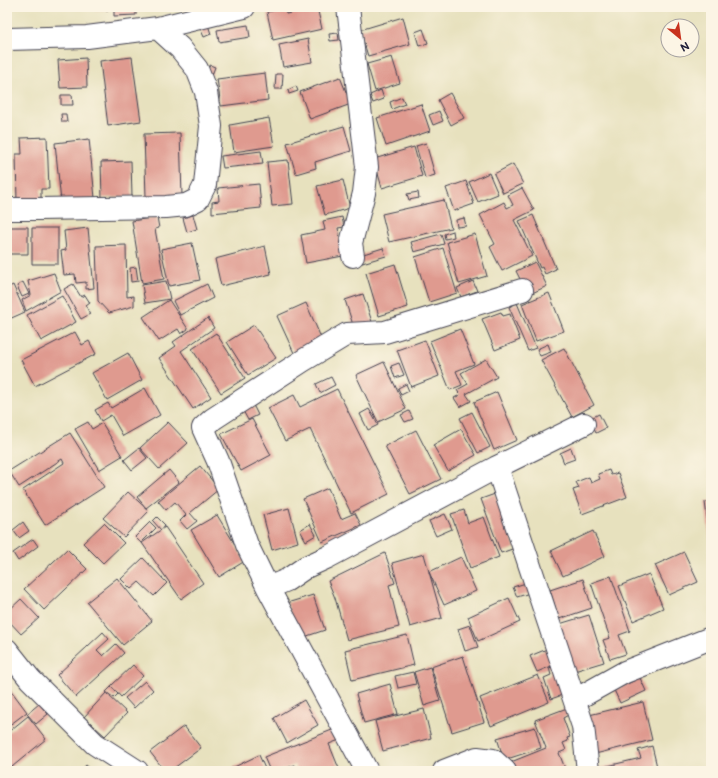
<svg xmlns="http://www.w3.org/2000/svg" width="718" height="778" font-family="'Balsamiq Sans',sans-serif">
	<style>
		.building { fill: #df9a8f }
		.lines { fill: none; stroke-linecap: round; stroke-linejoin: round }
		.minor-casing { stroke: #403f4f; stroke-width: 24 }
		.minor { stroke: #fff; stroke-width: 22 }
	</style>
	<rect width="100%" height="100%" fill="#fcf5e5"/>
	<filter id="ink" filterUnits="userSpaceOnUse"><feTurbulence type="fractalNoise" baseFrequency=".025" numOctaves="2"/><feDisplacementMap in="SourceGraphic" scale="8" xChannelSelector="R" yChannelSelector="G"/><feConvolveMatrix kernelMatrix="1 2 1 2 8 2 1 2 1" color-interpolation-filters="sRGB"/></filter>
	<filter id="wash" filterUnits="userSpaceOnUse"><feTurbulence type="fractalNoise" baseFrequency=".012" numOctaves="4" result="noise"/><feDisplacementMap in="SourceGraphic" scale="16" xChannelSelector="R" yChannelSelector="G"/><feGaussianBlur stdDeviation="0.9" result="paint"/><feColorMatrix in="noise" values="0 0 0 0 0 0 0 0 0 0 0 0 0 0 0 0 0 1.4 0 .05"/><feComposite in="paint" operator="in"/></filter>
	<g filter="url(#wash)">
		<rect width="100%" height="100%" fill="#e7e1be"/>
		<g id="blocks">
			<path class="building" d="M95,7h13v3h-13z
				M114,7h22v8l-22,1z
				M317,7l5,22 -49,11 -6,-28 18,-4 1,6z
				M403,17l7,27 -42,12 -8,-26z
				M208,25l3,9 -7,3 -4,-9z
				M248,25l2,12 -31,5 -2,-12z
				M423,29l5,14 -9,3 -4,-14z
				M338,33l1,7 -9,1 -1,-7z
				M308,39l4,23 -29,5 -4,-22z
				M132,57l9,64 -33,5 -8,-65z
				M392,57l8,26 -25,8 -8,-27z
				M86,58l1,29 -27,1 -2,-28z
				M210,65l5,2 -3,8 -6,-2z
				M265,73l3,27 -47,6 -4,-27z
				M276,74h7l-1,15h-7z
				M340,77l11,27 -41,15 -10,-27z
				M296,86l2,5 -9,3 -1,-4z
				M381,90l3,9 -11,4 -3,-8z
				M450,93l14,25 -13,7 -13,-25z
				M61,95h11l1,10h-12z
				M402,97l3,7 -13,5 -2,-7z
				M421,104l9,27 -44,15 -9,-28z
				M439,111l4,10 -10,4 -4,-10z
				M61,114h5l1,8h-5z
				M269,118l5,28 -40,6 -4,-27z
				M344,126l7,25 -36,11 1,6 -20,6 -9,-31z
				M180,133l2,63 -36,1 -2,-63z
				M7,135h1l3,67h-4z
				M47,137l2,52h-8v12l-24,2 -1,-49h6l-1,-16z
				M89,139l6,59 -34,4 -6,-59z
				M426,143l9,32 -10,3 -9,-32z
				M414,147l8,29 -40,12 -8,-29z
				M261,151l2,13 -40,4 -2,-12z
				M288,160l5,44 -21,2 -5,-44z
				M131,161l1,36 -30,1 -1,-36z
				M513,164l10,20 -20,9 -9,-19z
				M489,173l9,21 -20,8 -9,-20z
				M343,180l7,28 -25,7 -8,-29z
				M466,181l8,23 -20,7 -8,-23z
				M259,184l2,24 -49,5v-11l7,-1 -1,-13z
				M522,188l12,22 -20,10 18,36 -30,15 -12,-24 5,-3 -15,-29 24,-13 3,6 6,-3 -5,-10z
				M418,192l1,6 -10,2 -2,-6z
				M444,200l7,28 -62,14 -7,-28z
				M193,215l4,14 -10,3 -4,-14z
				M533,215l23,54 -11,5 -3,-7 -2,1 -21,-47z
				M157,217l2,11 -4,1 9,50 -22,4 -10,-62z
				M342,217l2,10 -6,1 5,28 -37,7 -5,-28 24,-5 -2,-9z
				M464,218l2,8 -9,1 -1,-7z
				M7,227h21v27h-21z
				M32,228h26v36h-26z
				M88,228l6,60 -8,1v-7l-10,1 -1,-9 -11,1 -3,-24 5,-1 -2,-19z
				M453,231l1,6 -9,2 -1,-5z
				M441,234l3,10 -30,8 -3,-10z
				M475,234l12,42 -28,8 -12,-42z
				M192,243l8,37 -31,6 -8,-37z
				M126,245l1,52 7,-1v10l-25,7 -11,-12 -2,-55z
				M265,246l6,28 -50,12 -6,-27z
				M383,248l3,8 -27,8 -2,-8z
				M443,248l14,45 -28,9 -14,-45z
				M535,262l12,24 -19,9 -12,-24z
				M395,264l13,43 -29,9 -13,-43z
				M136,267l2,14 -7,1 -1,-14z
				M54,273l7,18 -35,20 -4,-11 9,-5 -3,-14z
				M166,281l4,18 -25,4 -3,-18z
				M473,281l4,10 -16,6 -4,-9z
				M23,282l6,12 -7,3 -5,-11z
				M73,284l8,13 4,-2 5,8 -4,3 4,8 -9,5 -17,-30z
				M207,284l6,14 -33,17 -7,-14z
				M13,285l12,27 -18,8v-32z
				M549,293l15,38 -28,10 -14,-37z
				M363,294l10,31 -18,6 -10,-31z
				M62,296l14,26 -35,19 -14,-26z
				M169,300l19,29 -7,5 -3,-5 -19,12 -16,-24z
				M306,303l16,37 -28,13 -17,-37z
				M517,303l19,45 -8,3 -19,-44z
				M501,312l2,4 7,-2 10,26 -25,10 -13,-31z
				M208,318l6,10 -33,23 30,46 -18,12 -34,-51 17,-12 -3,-4z
				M254,325l22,33 -28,17 -21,-33z
				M460,329l14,35 -18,7 6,14 -12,5 -20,-49z
				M75,332l7,13 7,-4 7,13 -61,32 -14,-26z
				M216,333l29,45 -24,15 -29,-44z
				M425,340l14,36 -28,11 -14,-37z
				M548,344l3,8 -11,4 -3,-7z
				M564,348l30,57 -22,12 -31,-57z
				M128,353l14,27 -35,20 -15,-27z
				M486,359l11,18 -31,17 5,7 -11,6 -6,-9 6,-3 -3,-5 11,-6 -7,-11z
				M384,362l22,47 -28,13 -22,-47z
				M399,363l5,12 -9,3 -4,-12z
				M331,377l4,8 -15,8 -4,-9z
				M406,384l3,7 -8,4 -3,-7z
				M145,388l15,27 -37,21 -12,-21 -10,6 -6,-11 13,-7 3,5z
				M337,389l52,105 -38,19 -41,-84 -25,12 -17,-33 26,-13 6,12z
				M497,392l20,48 -23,10 -20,-48z
				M252,403l6,12 -10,5 -6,-11z
				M369,409l9,16 -10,5 -8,-16z
				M409,411l4,8 -8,3 -4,-7z
				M472,412l18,35 -12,6 -18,-35z
				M599,414l7,14 -10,5 -7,-14z
				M252,419l19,36 -30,16 -20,-37z
				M88,422l4,7 10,-6 20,33 -23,14 -24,-41z
				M168,422l20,21 -29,26 -19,-21z
				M461,429l15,26 -28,16 -15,-26z
				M416,430l25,49 -31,15 -25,-48z
				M70,433l34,54 -59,38 -22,-35 41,-27 -2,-4 -43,28 -10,-16z
				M139,448l8,10 -15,12 -8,-10z
				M571,448l4,11 -11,4 -4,-10z
				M200,466l19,23 -29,24 7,8 -10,8 -7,-8 6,-6 -11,-13 -9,8 -8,-9z
				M169,470l10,12 -33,26 -9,-11z
				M609,470l2,5 7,-2 9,24 -45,17 -9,-24 6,-2 -3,-6 13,-5 2,6 9,-4 -2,-5z
				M328,488l13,31 14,-6 6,12 -39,17 -19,-43z
				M128,492l21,19 -25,26 -21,-19z
				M495,494l20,54 -14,5 -20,-54z
				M705,502h6v38h-1z
				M289,508l9,34 -26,8 -9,-35z
				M464,510l4,13 16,-6 15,40 -29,11 -19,-54z
				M445,514l7,15 -16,7 -7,-15z
				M217,515l28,46 -26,16 -28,-47z
				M157,517l8,8 -4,5 -8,-9z
				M23,522l6,9 -10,7 -6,-8z
				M150,522l6,6 -15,15 -6,-6z
				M104,523l20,20 -21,20 -20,-20z
				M310,524l6,11 -10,6 -6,-11z
				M165,527l38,56 -22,16 -39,-56z
				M593,531l12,25 -42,20 -12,-25z
				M33,539l5,7 -20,15 -5,-8z
				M67,549l20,20 -43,41 -20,-21z
				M684,552l14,30 -29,13 -14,-30z
				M385,553l10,30 -6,2 10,42 -52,13 -12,-42 -7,-17z
				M424,554l18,64 -32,9 -18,-64z
				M461,557l15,34 -32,14 -15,-33z
				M143,558l24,25 -13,13 -15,-14 -8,7 -10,-10z
				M649,574l14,34 -30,13 -14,-35z
				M611,576l19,55 -11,4 7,19 -16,5 -7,-19 7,-2 -19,-55z
				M117,578l35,43 -29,24 -36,-43z
				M583,579l9,29 -33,11 -9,-29z
				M529,582l4,10 -16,5 -4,-10z
				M313,595l12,35 -27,9 -11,-36z
				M509,598l11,24 -42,19 -10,-24z
				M21,599l18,19 -18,16 -14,-15v-7z
				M589,615l15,47 -33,10 -15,-47z
				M470,625l8,22 -13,4 -7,-22z
				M103,632l6,7 -12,11 6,6 13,-12 8,9 -48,44 -19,-22z
				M407,635l7,30 -62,15 -7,-30z
				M547,649l7,16 -17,7 -7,-16z
				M463,656l21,66 -32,10 -21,-65z
				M133,665l10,11 -22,21 -10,-11z
				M556,666l9,28 -14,5 -7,-21 7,-3 -2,-7z
				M430,667l10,34 -16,5 -10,-34z
				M413,672l3,12 -18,4 -3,-12z
				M538,675l11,27 -58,24 -11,-28z
				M640,678l6,13 -26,12 -6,-13z
				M145,681l8,9 -19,18 -9,-10z
				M390,684l8,30 -34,9 -8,-29z
				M7,685l20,27 -20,15z
				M111,687l7,7 -4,4 -8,-6z
				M106,693l21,20 -22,23 -21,-19z
				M304,700l14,25 -31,18 -13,-25z
				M643,702l9,38 -57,14 -10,-38z
				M39,704l9,10 -12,10 -9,-10z
				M567,708l3,6 -7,4 7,19 -3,1 1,3 -5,2 3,7 -7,3 7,18h-57l-3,-7 40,-16 -11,-28z
				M424,709l7,29 -48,13 -8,-30z
				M28,716l18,23 -39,32v-38z
				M184,726l17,22 -31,23h-5l-15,-19z
				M535,727l6,21 -37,12 -7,-22z
				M337,728l5,11 -13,5 11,27h-43l-2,-6 -16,6h-9l-6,-14z
				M652,746l6,25h-63v-2l46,-11 -3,-8z
				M259,755l7,16h-40z
				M86,765l7,6h-13z"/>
		</g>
	</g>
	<g filter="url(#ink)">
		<use href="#blocks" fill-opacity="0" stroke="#403f4f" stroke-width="1"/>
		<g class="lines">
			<defs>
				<path id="minor" d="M348,7l19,160 -3,26 -13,50 2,13
					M7,39l80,-2 71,-9 86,-21
					M7,209h30l129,-2 20,-2 12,-6 7,-14 6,-59 -5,-34 -9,-23 -17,-21 -22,-20
					M497,467l86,259 5,45
					M268,588l-21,-43 -29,-84 -15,-33 10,-9 23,-15 68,-44 43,-26 38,-2 137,-42
					M7,650l23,29 65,65 42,27
					M575,700l50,-28 86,-34
					M367,771l-99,-183 19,-8 19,-13 22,-10 169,-90 87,-43
					M444,771l33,-13 16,2 12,11"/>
			</defs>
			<use href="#minor" class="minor-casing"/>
			<use href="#minor" class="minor"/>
		</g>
	</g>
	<rect width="718" height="778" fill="none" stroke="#fcf5e5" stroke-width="24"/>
	<g transform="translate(680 38) rotate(151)"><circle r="19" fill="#fcf5e5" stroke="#a5a1a1"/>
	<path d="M0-3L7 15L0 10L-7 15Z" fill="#c8321e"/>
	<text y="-6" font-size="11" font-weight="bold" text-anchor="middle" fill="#22223b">N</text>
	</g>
</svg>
